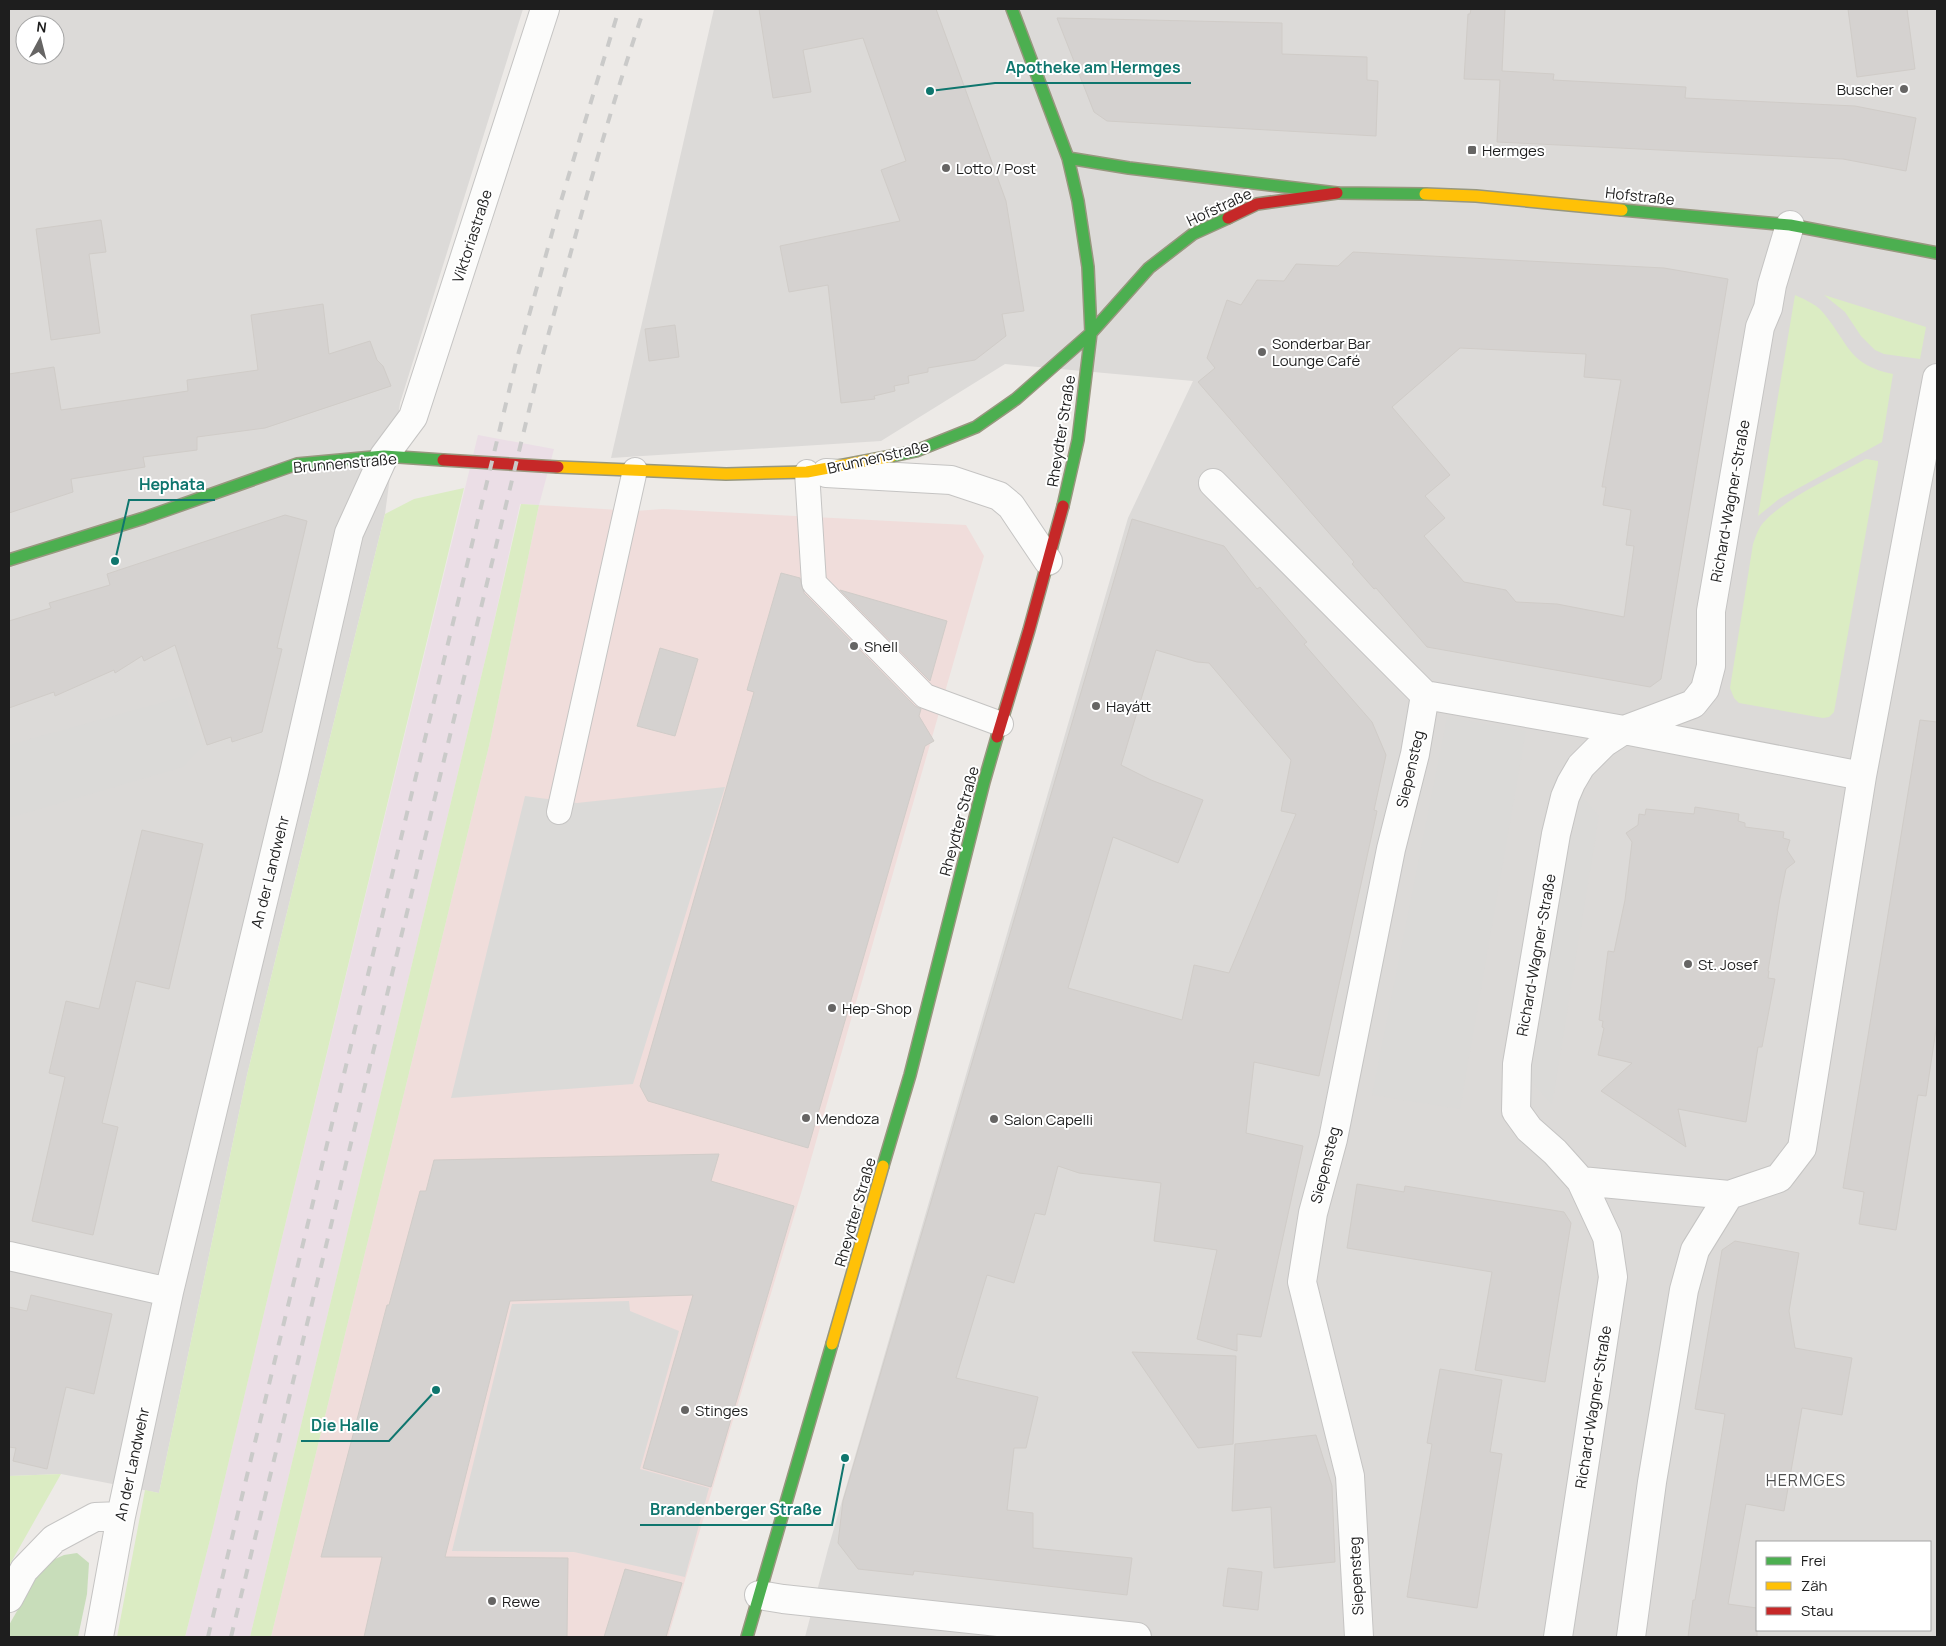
<svg xmlns="http://www.w3.org/2000/svg" width="1946" height="1646" font-family="Manrope,sans-serif">
	<style>
		.residential { fill: #dcdad8; fill-rule: evenodd }
		.commercial { fill: #f0dddb }
		.industrial { fill: #ebdee6 }
		.religious { fill: #dbdad8 }
		.grass { fill: #dbecc3 }
		.forest { fill: #c8ddba }
		.building { fill: #d5d2d0; stroke: #d0ccc8; fill-rule: evenodd }
		.lines { fill: none; stroke-linecap: round; stroke-linejoin: round }
		.lane-casing { stroke: #c5c4c3; stroke-width: 26 }
		.street-casing { stroke: #c5c4c3; stroke-width: 30 }
		.fast-casing { stroke: #97977e; stroke-width: 14 }
		.slow-casing { stroke: #97977e; stroke-width: 14 }
		.jam-casing { stroke: #97977e; stroke-width: 14 }
		.lane { stroke: #fcfcfb; stroke-width: 24 }
		.street { stroke: #fcfcfb; stroke-width: 28 }
		.fast { stroke: #4caf50; stroke-width: 11 }
		.slow { stroke: #ffc107; stroke-width: 11 }
		.jam { stroke: #c62828; stroke-width: 11 }
		.rail { stroke: #cacac9; stroke-width: 4; stroke-dasharray: 10 10; stroke-linecap: butt }
		.poi-dot { fill: #666564; stroke: #fff; stroke-width: 2 }
		.labels { text-anchor: middle; dominant-baseline: central; stroke-width: 4; stroke-linejoin: round; paint-order: stroke }
		.poi-label { font-size: 15px; fill: #1e1e1e; stroke: #fff; text-anchor: start }
		.street-label { font-size: 15px; fill: #1e1e1e; stroke: #fff }
		.neighbourhood-label { font-size: 16px; letter-spacing: 1px; fill: #515151; stroke: #fff }
		.leader { fill: none; stroke: #0f766e; stroke-width: 2 }
		.callout-dot { fill: #0f766e; stroke: #fff; stroke-width: 2 }
		.callout-label { font-size: 16px; text-anchor: middle; font-weight: bold; fill: #0f766e; stroke: #fff; stroke-width: 4; stroke-linejoin: round; paint-order: stroke }
	</style>
	<rect width="100%" height="100%" fill="#edeae7"/>
	<path class="residential" d="M9,9h514l-123,394 -15,111 -138,561 -88,418 -98,-19 -52,2zM25,25h30v30h-30z
		M714,9h1223v1628h-1132l23,-88 300,-1031 65,-137 -188,-17 -124,77 -270,17zM1757,1542h173v88h-173z"/>
	<path class="commercial" d="M539,505l96,6 28,-2 303,16 18,31 -179,624 -137,457h-397l218,-891z"/>
	<path class="industrial" d="M478,435l76,14 -15,56 -19,-1 -31,140 -239,993h-65l28,-109 66,-278z"/>
	<path class="religious" d="M185,696l19,50 -21,21 -174,51v-73z
		M1447,717l79,14 -66,378 -88,-14z
		M1571,783l28,33 -47,289 -35,-41z
		M725,787l-92,297 -182,14 74,-302 52,7z
		M629,1301l1,10 49,20 -39,138 69,19 -24,89 -111,-25 -122,-1 60,-247z"/>
	<path class="grass" d="M1795,295c11,5 23,10 30,20 25,31 24,50 68,59l-11,68 -103,57 -21,17z
		M1824,295l102,32 -6,32 -36,-5 -9,-4 -14,-14 -16,-24z
		M1866,459l12,2v3l-44,248 -5,5 -6,1 -84,-15 -5,-5 -4,-10 23,-144c3,-8 5,-15 10,-21 23,-26 72,-47 103,-64z
		M464,488l-185,762 -66,278 -28,109h-68l28,-147 14,3 88,-418 138,-561 29,-15z
		M521,504l18,1 -50,241 -218,891h-21l239,-993z
		M61,1474l-52,92v-90z"/>
	<path class="forest" d="M77,1553l12,10 -2,31 -9,43h-69v-12l35,-61 20,-9z"/>
	<path class="building" d="M759,9h177l70,192 18,110 -22,3 4,22 -31,24 -47,8v4l-20,4 1,7 -15,3 1,5 -21,5 1,3 -34,4 -13,-118 -39,7 -9,-46 120,-25 -19,-51 25,-9 -43,-123 -60,12 8,42 -38,6z
		M1471,9h34l-3,62 52,3 -1,6 133,7 -1,11 170,8 61,12 -10,53 -63,-12 -346,-17 3,-62 -36,-1 4,-65h2z
		M1848,9h59l8,60 -58,8z
		M1057,18l225,5v31l85,3v23l11,1 -2,55 -269,-15 -13,-9z
		M101,220l5,32 -17,2 11,79 -49,7 -15,-111z
		M1353,252l311,16 64,11 -67,400 -11,8 -223,-40 -51,-59 -2,1 -22,-25 2,-2 -156,-180 17,-14 -8,-10 20,-58 14,5 16,-25 27,1 12,-17 42,2zM1460,348l126,6 -2,23 37,3 -19,107h4l-3,18 28,5 -5,35 8,1 -10,71 -67,-13 -41,-2 -10,-12 -42,-8 -40,-46 21,-18 -20,-22 25,-21 -58,-68z
		M323,304l6,50 41,-13 7,19 6,6 8,20 -126,42 -68,9v13l-54,7 2,10 -74,12 2,13 -64,21v-139l45,-7 7,43 127,-19 -1,-11 71,-10 -7,-55z
		M675,325l4,32 -30,4 -4,-32z
		M285,515l22,6 -30,127 5,1 -20,83 -30,10 -1,-5 -24,8 -32,-100 -31,16 -2,-5 -27,17 -1,-3 -59,26 -1,-4 -45,16v-87l42,-13 -2,-5 61,-18 -3,-11z
		M1132,519l92,27 33,43 3,-2 47,55 -3,2 68,78 14,33 -12,55 3,1 -58,265 -65,-14 -8,71 57,13 -42,191 -24,-3v17l-40,-12 20,-89 -63,-9 7,-58 -82,-10 -21,-7 -13,49 -10,-2 -21,70 -27,-8 -31,103 82,19 -12,51h-12l-7,62 26,3v35l99,10 -5,37 -213,-24 -1,4 -55,-6 -20,-26 5,-42zM1156,650l41,12 12,1 82,97 -10,51 15,3 -67,159 -35,-8 -12,55 -114,-32 45,-151 65,26 25,-63 -52,-20 -30,-15z
		M781,573l19,5 4,15 111,113 6,3 -2,7 15,25 -9,5 -117,402 -160,-47 -8,-15 114,-394 -7,-2z
		M840,590l107,31 -17,60z
		M660,648l38,11 -23,77 -38,-10z
		M1920,720l17,2v301l-11,73 -8,-1 -22,135 -37,-6 5,-32 -21,-4z
		M1695,807l44,7 -1,7 7,2v4l39,5 -1,6 7,2 -3,10 8,12 -9,7 -6,29 -12,73h1l-1,7 7,1 -13,68h-4l-12,75 -68,-13 8,38 -85,-56 31,-28 -34,-8 6,-27 -2,-1 1,-6 -4,-1 9,-69 6,1 11,-52 7,-58 -6,-9 12,-8 1,-11 6,1 1,-6 48,5z
		M142,830l61,14 -34,145 -33,-8 -34,142 16,4 -25,108 -61,-14 33,-144 -16,-4 17,-72 33,8z
		M719,1154l-8,27 83,25 -83,281 -68,-19 50,-173 -183,6 -65,256 123,1 -1,79h-203l18,-80h-61l66,-252h2l31,-114h6l8,-31z
		M1357,1184l47,8 1,-6 159,26 7,11 -26,159 -70,-12 17,-98 -145,-24z
		M1735,1241l64,12 -10,58 6,37 57,10 -10,57 -40,-7 -18,103 -38,-7 -18,100 29,4v29h-69l5,-37h2l30,-186 -30,-5 27,-159z
		M31,1295l81,19 -18,80 -28,-7 -19,82 -34,-8 3,-13 -7,-1v-140l18,4z
		M1132,1352l104,4 -3,88 -35,4z
		M1440,1369l62,11 -12,72 12,2 -25,154 -70,-11 25,-153 -5,-1z
		M1316,1435l16,51 3,76 -61,6 -3,-61 -39,4 3,-67z
		M1228,1568l34,4 -4,38 -35,-4z
		M625,1569l57,14 -16,54h-62z"/>
	<g class="lines">
		<defs>
			<path id="lane" d="M807,472l7,111 111,113 76,28
				M559,812l76,-342"/>
			<path id="street" d="M826,473l125,7 48,16 12,10 37,55
				M1213,483l212,212 199,35 238,46
				M1581,1181l148,14 50,-17 23,-30 60,-372 75,-398
				M9,1256l160,36
				M759,1595l24,4 354,38
				M9,1598l15,-28 30,-31 41,-22 26,-1
				M99,1637l22,-121 48,-224 125,-519 55,-240 35,-77 29,-39 132,-408
				M1359,1637l-9,-161 -48,-194 11,-69 20,-74 58,-290 24,-95 10,-59
				M1558,1637l55,-360 -6,-40 -26,-56 -26,-29 -26,-23 -13,-18 1,-47 39,-230 9,-37 6,-14 10,-17 23,-23 20,-13 69,-26 12,-15 6,-23v-55l49,-284 8,-19 4,-23 18,-60
				M1631,1637l21,-155 32,-192 11,-40 34,-55"/>
			<path id="fast" d="M1012,9l56,149 10,43 10,66 3,66 -13,107 -15,66
				M1068,158l61,10 208,25 88,1
				M1622,210l168,15 147,28
				M892,456l24,-5 60,-24 40,-28 75,-66 58,-65 44,-34 35,-16
				M9,560l135,-42 153,-54 87,-8 59,4
				M883,1166l27,-91 74,-293 13,-45
				M747,1637l85,-293"/>
			<path id="slow" d="M1425,194l51,2 146,14
				M558,467l168,7 81,-2 85,-16
				M832,1344l51,-178"/>
			<path id="jam" d="M1228,218l29,-14 80,-11
				M443,460l115,7
				M997,737l32,-107 34,-124"/>
		</defs>
		<use href="#lane" class="lane-casing"/>
		<use href="#street" class="street-casing"/>
		<use href="#fast" class="fast-casing"/>
		<use href="#slow" class="slow-casing"/>
		<use href="#jam" class="jam-casing"/>
		<use href="#lane" class="lane"/>
		<use href="#street" class="street"/>
		<use href="#fast" class="fast"/>
		<use href="#slow" class="slow"/>
		<use href="#jam" class="jam"/>
		<path class="rail" d="M208,1637l308,-1275 45,-161 58,-192
			M231,1637l308,-1268c33,-121 65,-242 105,-360"/>
	</g>
	<g class="poi-dot">
		<circle cx="1904" cy="89" r="5"/>
		<rect x="1467" y="145" width="10" height="10" rx="2.5"/>
		<circle cx="946" cy="168" r="5"/>
		<circle cx="1262" cy="352" r="5"/>
		<circle cx="854" cy="646" r="5"/>
		<circle cx="1096" cy="706" r="5"/>
		<circle cx="1688" cy="964" r="5"/>
		<circle cx="832" cy="1008" r="5"/>
		<circle cx="806" cy="1118" r="5"/>
		<circle cx="994" cy="1119" r="5"/>
		<circle cx="685" cy="1410" r="5"/>
		<circle cx="492" cy="1601" r="5"/>
	</g>
	<g class="labels">
		<g class="poi-label">
			<text x="1894" y="89" text-anchor="end">Buscher</text>
			<text x="1482" y="150">Hermges</text>
			<text x="956" y="168">Lotto / Post</text>
			<text x="1272" y="343">Sonderbar Bar<tspan x="1272" dy="17">Lounge Café</tspan></text>
			<text x="864" y="646">Shell</text>
			<text x="1106" y="706">Hayátt</text>
			<text x="1698" y="964">St. Josef</text>
			<text x="842" y="1008">Hep-Shop</text>
			<text x="816" y="1118">Mendoza</text>
			<text x="1004" y="1119">Salon Capelli</text>
			<text x="695" y="1410">Stinges</text>
			<text x="502" y="1601">Rewe</text>
		</g>
		<g class="street-label">
			<text transform="translate(1640 196) rotate(6)">Hofstraße</text>
			<text transform="translate(1219 207) rotate(-25)">Hofstraße</text>
			<text transform="translate(472 236) rotate(-72)">Viktoriastraße</text>
			<text transform="translate(1061 431) rotate(-81)">Rheydter Straße</text>
			<text transform="translate(878 457) rotate(-13)">Brunnenstraße</text>
			<text transform="translate(345 463) rotate(-5)">Brunnenstraße</text>
			<text transform="translate(1730 501) rotate(-80)">Richard-Wagner-Straße</text>
			<text transform="translate(1410 769) rotate(-77)">Siepensteg</text>
			<text transform="translate(959 821) rotate(-75)">Rheydter Straße</text>
			<text transform="translate(270 872) rotate(-76)">An der Landwehr</text>
			<text transform="translate(1536 955) rotate(-80)">Richard-Wagner-Straße</text>
			<text transform="translate(1325 1165) rotate(-76)">Siepensteg</text>
			<text transform="translate(855 1212) rotate(-74)">Rheydter Straße</text>
			<text transform="translate(1593 1407) rotate(-81)">Richard-Wagner-Straße</text>
			<text transform="translate(132 1464) rotate(-78)">An der Landwehr</text>
			<text transform="translate(1356 1576) rotate(-93)">Siepensteg</text>
		</g>
		<g class="neighbourhood-label">
			<text x="1806" y="1480">HERMGES</text>
		</g>
	</g>
	<path class="leader" d="M930 91L995 83H1191M115 561L129 500H215M436 1390L389 1441H301M845 1458L832 1525H640"/>
	<g class="callout-dot">
		<circle cx="930" cy="91" r="5"/>
		<circle cx="115" cy="561" r="5"/>
		<circle cx="436" cy="1390" r="5"/>
		<circle cx="845" cy="1458" r="5"/>
	</g>
	<g class="callout-label">
		<text x="1093" y="73">Apotheke am Hermges</text>
		<text x="172" y="490">Hephata</text>
		<text x="345" y="1431">Die Halle</text>
		<text x="736" y="1515">Brandenberger Straße</text>
	</g>
	<rect width="1946" height="1646" fill="none" stroke="#1e1e1e" stroke-width="20"/>
	<rect x="1756" y="1541" width="175" height="90" fill="#ffffff" stroke="#a5a5a5"/>
	<rect x="1766" y="1557" width="25" height="8" fill="#4caf50" stroke="#a5a5a5"/>
	<text x="1801" y="1566" font-size="15" fill="#1e1e1e">Frei</text>
	<rect x="1766" y="1582" width="25" height="8" fill="#ffc107" stroke="#a5a5a5"/>
	<text x="1801" y="1591" font-size="15" fill="#1e1e1e">Zäh</text>
	<rect x="1766" y="1607" width="25" height="8" fill="#c62828" stroke="#a5a5a5"/>
	<text x="1801" y="1616" font-size="15" fill="#1e1e1e">Stau</text>
	<g transform="translate(40 40) rotate(7)"><circle r="24" fill="#ffffff" stroke="#a5a5a5"/>
	<path d="M0-4L9 19L0 12L-9 19Z" fill="#666564"/>
	<text y="-8" font-size="14" font-weight="bold" text-anchor="middle" fill="#1e1e1e">N</text>
	</g>
</svg>
